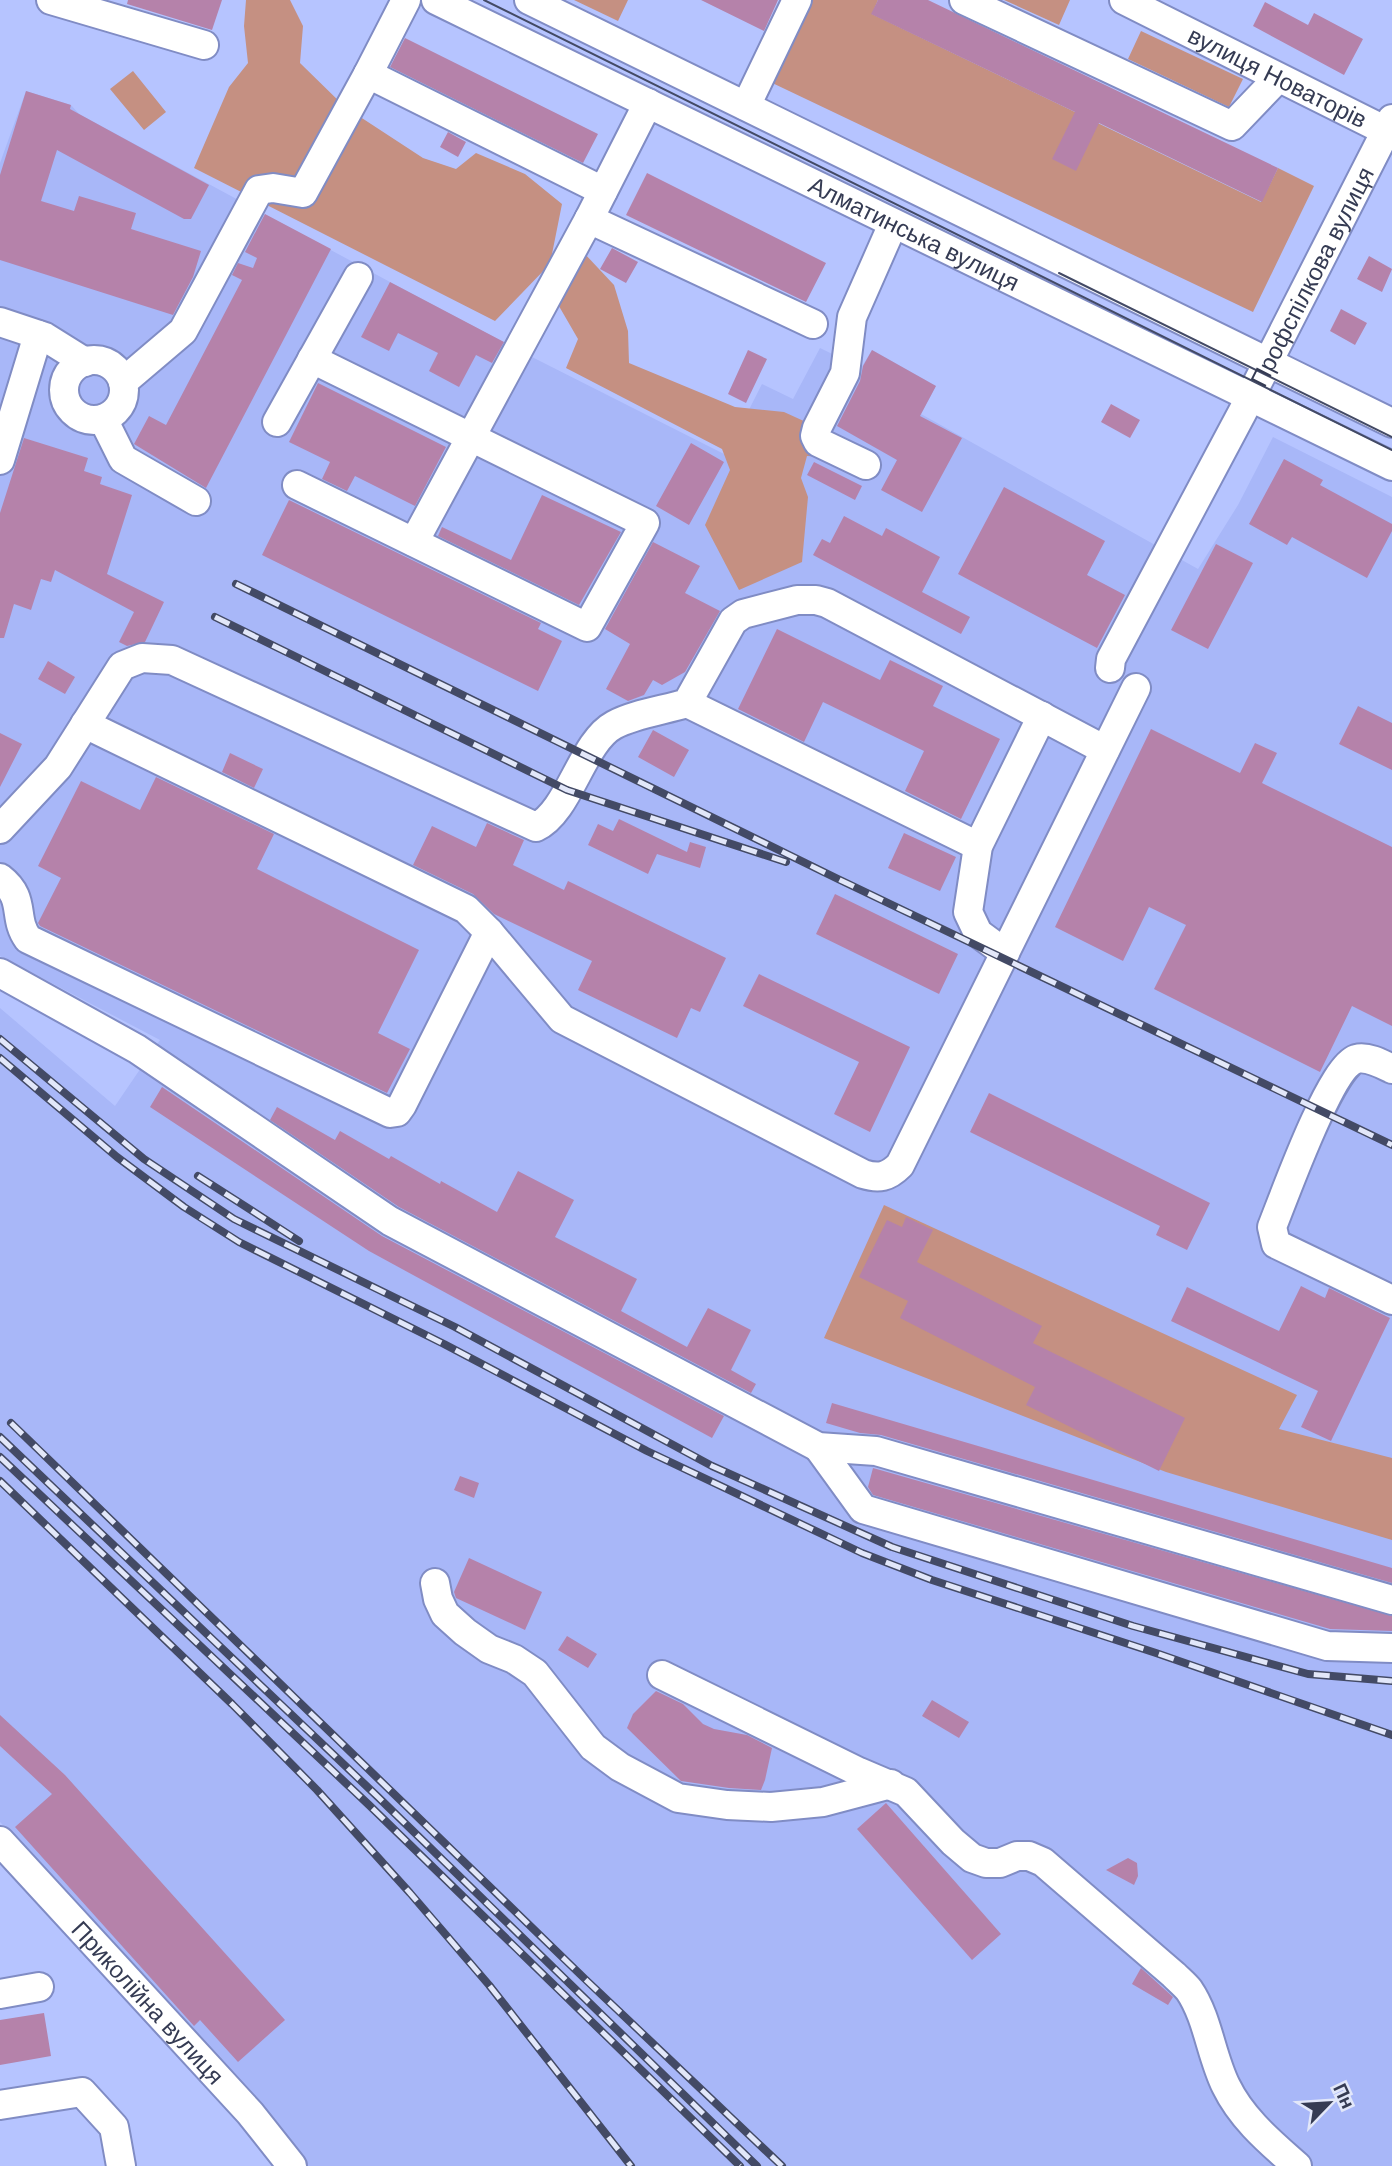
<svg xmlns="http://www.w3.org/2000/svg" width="1392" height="2166" font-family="Arial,sans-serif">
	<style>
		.built { fill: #a8b7f8 }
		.green { fill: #c59082 }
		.building { fill: #b582aa }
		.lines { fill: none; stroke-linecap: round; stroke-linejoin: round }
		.minor-casing { stroke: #808cc4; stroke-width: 32 }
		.minor { stroke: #fff; stroke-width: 28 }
		.tram { stroke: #434a65; stroke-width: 2 }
		.rail-casing { stroke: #434a65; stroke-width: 8 }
		.rail { stroke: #e2e7f9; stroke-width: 5; stroke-dasharray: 16; stroke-linecap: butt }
		.labels { text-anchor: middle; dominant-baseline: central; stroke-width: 7; stroke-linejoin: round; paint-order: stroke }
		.street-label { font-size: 24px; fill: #353b53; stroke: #e2e7f9 }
	</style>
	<rect width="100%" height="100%" fill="#b6c4ff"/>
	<path class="built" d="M26,91l45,14 8,9 311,168 142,75 194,98 36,-71 31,15 27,-51 41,20 11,-18 64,36 -15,28 277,155 40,-64 35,-68 119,60v1669h-1087l-66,-87 -239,-257v-814l115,98 45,-66 -160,-84v-793z"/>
	<path class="green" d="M246,0h44l13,26 -3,37 45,44 78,51 33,11 20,-16 49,21 37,30 -12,60 -55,57 -301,-153 35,-81 19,-24 -4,-37z
		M574,0h54l-10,21z
		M803,0h75l-6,14 389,188 17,-34 36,18 -61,126 -487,-232z
		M1004,0h66l-11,25z
		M1141,31l102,48 -14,28 -101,-48z
		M133,71l33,41 -22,18 -34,-41z
		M584,253l30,32 14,46 1,32 106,44 49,5 46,21 -1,24 -22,-1 -6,22 7,19 -6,65 -63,28 -34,-65 25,-55 -8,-21 -156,-81 12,-29 -22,-38z
		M884,1205l413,190 -18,34 113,29v82l-226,-68 -342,-134z"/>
	<path class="building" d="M128,0h94l-10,30 -85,-26z
		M701,0h77l-14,31z
		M878,0h50l350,168 -16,34 -163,-79 -23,48 -24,-12 23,-47 -204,-98z
		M1265,2l43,23 6,-12 49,26 -19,36 -91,-49z
		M405,38l193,96 -15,29 -193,-96z
		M26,91l45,14 -1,4 139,76 -18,34h-7l-127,-69 -16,51 33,10 5,-15 57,17 -5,16 70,22 -8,26 -20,38 -173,-55v-85z
		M448,132l18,10 -8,15 -18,-10z
		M647,173l179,90 -20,39 -180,-87z
		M265,214l66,35 -125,239 -72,-44 15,-28 17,9 76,-145 -10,-5 6,-12 15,5 4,-10 -12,-6z
		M612,248l26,14 -12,21 -26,-14z
		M1369,256l23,13 -10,23 -25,-13z
		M390,282l114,60 -12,21 -16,-8 -17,32 -30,-16 9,-18 -40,-20 -9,18 -28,-14z
		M1341,309l26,14 -12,22 -25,-14z
		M748,350l19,9 -21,44 -18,-9z
		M872,350l64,36 -16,30 42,22 -40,74 -41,-22 16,-30 -60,-34 23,-45 3,-15z
		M318,383l128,64 -31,59 -60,-30 -8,15 -25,-12 8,-17 -41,-20z
		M1111,404l29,16 -10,18 -29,-16z
		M24,438l64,20 -4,13 18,6 -2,7 32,11 -25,79 57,28 -19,40 -18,4 -8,-4 15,-30 -79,-42 -4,12 -10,-3 -10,31 -17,-6 -10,34h-4v-125z
		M691,443l33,19 -35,63 -33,-19z
		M1284,459l39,21 -3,5 72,39v7l-25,47 -75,-41 -5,8 -38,-21z
		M814,462l48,24 -7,14 -48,-25z
		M1004,487l101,54 -18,34 38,20 -28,53 -139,-74z
		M542,495l79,37 -42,73 -141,-69 4,-9 69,33z
		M289,500l252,123 -3,6 24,12 -24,50 -276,-136z
		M844,516l38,20 4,-8 54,29 -18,35 48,25 -9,17 -148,-79 9,-16 8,4z
		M653,542l47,24 -15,27 35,18 -35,61 -23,13 -9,-5 -9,15 -16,6 -22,-12 24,-45 -25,-15z
		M1216,544l37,19 -45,86 -37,-19z
		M777,629l103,51 10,-20 53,26 -10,20 67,33 -39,80 -56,-28 19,-40 -101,-49 -19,40 -66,-33z
		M48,661l27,16 -10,17 -27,-15z
		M1358,706l34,17v47l-53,-26z
		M1151,729l89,44 15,-30 22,10 -15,30 130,64v179l-40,-20 -32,66 -166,-83 32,-64 -37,-18 -26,54 -68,-34z
		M653,730l36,20 -15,27 -36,-20z
		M0,733l22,11 -22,43z
		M230,753l33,16 -9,19 -32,-16z
		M156,777l118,57 -17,35 162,81 -41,83 32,16 -23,44 -347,-167 -2,-3 23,-45 -23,-12 43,-85 59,29z
		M619,819l68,33 3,-10 16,5 -6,21 -43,-14 -9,20 -60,-29 10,-21 15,7z
		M487,823l37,17 -11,25 51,25 4,-9 158,77 -26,54 -9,-4 -14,30 -99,-48 14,-29 -98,-47 -21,-20 -60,-29 19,-39 44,21z
		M904,833l52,24 -16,34 -52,-23z
		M835,894l123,60 -19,40 -123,-60z
		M759,974l151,73 -40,85 -36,-18 25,-52 -116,-56z
		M162,1087l220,149 342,180 -12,22 -343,-187 -219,-144z
		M989,1093l221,110 -23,47 -31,-15 4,-9 -190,-94z
		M277,1107l58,33 5,-9 49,28 2,-3 49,28 1,-3 56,31 21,-41 56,29 -19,37 82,42 -16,32 66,36 21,-39 43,22 -20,40 25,14 -5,9 -352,-186 -129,-87z
		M906,1217l27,13 -16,32 125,64 -9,17 152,75 -26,53 -133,-66 9,-18 -135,-69 8,-17 -49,-24 28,-57 15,7z
		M1301,1286l24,12 4,-10 61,30 -59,123 -30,-14 17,-36 -147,-70 16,-34 92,44z
		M832,1403l560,165v15l-511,-148 -21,-2 -34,-10z
		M873,1468l519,148v15l-62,-2 -457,-134 -5,-8z
		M460,1476l19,7 -5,15 -20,-8z
		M469,1558l73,34 -17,38 -69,-32 -2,-6z
		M567,1636l30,18 -9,14 -30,-18z
		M656,1691l27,13 20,20 11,5 33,6 25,13 -7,32 -4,10 -32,-2 -48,-7 -54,-53 6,-14z
		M932,1700l37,22 -10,16 -37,-22z
		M0,1715l65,60 220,245 -47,42 -38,-42 -6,6 -179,-199 37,-33 -52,-48z
		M886,1803l115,131 -29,26 -115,-131z
		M1128,1858l9,5 1,13 -4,9 -28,-15z
		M1141,1968l32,29 -5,8 -36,-21z
		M44,2013l7,43 -51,9v-45z"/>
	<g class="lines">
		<defs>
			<g id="minor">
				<path d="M51,0l153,45"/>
				<path d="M406,0l-38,74 235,117"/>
				<path id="s1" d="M436,0l956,466"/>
				<path d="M529,0l863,423"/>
				<path d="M964,0l268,126 46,-48"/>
				<path id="s2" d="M1124,0l268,134"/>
				<path d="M746,106l51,-106"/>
				<path d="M589,219l224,105"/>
				<path d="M0,322l45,15 40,25"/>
				<circle cx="94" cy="390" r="30"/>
				<path d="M123,382l60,-51 76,-141 14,-2 30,5 65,-119"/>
				<path d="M103,419l20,40 73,42"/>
				<path d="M277,422l81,-145"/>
				<path d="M0,460l38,-125"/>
				<path d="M866,465l-48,-23 -3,-6 2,-8 28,-55 7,-56 41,-93"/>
				<path d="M297,485l290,142 58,-104 -333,-164"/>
				<path d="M414,542l175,-323 59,-116"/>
				<path id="s3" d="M1110,668l1,-9 131,-246 150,-294"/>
				<path d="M687,703l291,143"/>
				<path d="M85,724l381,185 23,23 73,87 301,155c16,5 25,3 37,-9l236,-477"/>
				<path d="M0,829l58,-62 64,-101 20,-8 30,2 364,167c33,-15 46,-85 78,-102 20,-11 51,-15 73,-22l46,-82 10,-7 54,-14h19l11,3 278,147"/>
				<path d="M0,878c27,21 12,39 28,61l362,174 7,-1 5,-7 87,-173"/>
				<path d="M1005,953l-27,-20 -10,-21 10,-66 64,-130"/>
				<path d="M0,973l137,76 253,172 428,226 58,4 516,149"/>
				<path d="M1392,1069c-10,-5 -24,-13 -36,-10 -26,9 -72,138 -84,168l4,17 116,56"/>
				<path d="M818,1447l45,62 464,137 65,2"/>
				<path d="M435,1583l3,16 7,15 20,18 24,17 25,10 21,14 58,74 27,20 58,31 49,7 44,2 52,-5 68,-18"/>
				<path d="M662,1675l197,97 47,20 47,50 19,16 14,5h14l17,-7h12l14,6 131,113c5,5 11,10 15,15 19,28 22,66 37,96 16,33 44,56 71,80"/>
				<path id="s4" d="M0,1841l250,272 42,53"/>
				<path d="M0,1994l39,-7"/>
				<path d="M0,2105l82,-13 32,35 7,39"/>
			</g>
		</defs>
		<use href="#minor" class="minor-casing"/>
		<use href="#minor" class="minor"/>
		<path class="tram" d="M484,0l908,450
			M1059,273l333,164"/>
		<defs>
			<path id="rail" d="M236,584l602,295 554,266
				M215,617l352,173 219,72
				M0,1039l144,120 90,60 221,108 257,139 180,81 241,79 175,48 84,7
				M0,1058l117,99 67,50 55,35 205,102 203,107 215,102 70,27 224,73 236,82
				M198,1176l101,65
				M11,1423l574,556 197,187
				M0,1437l378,360 379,369
				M0,1457l369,348 371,361
				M0,1481l232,223 85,86 93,103 79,92 142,181"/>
		</defs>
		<use href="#rail" class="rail-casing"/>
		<use href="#rail" class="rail"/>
	</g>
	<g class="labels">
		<g class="street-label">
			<text stroke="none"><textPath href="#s2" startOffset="172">вулиця Новаторів</textPath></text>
			<text stroke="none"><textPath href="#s1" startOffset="532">Алматинська вулиця</textPath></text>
			<text stroke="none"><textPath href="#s3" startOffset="441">Профспілкова вулиця</textPath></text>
			<text stroke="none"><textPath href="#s4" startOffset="219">Приколійна вулиця</textPath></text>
		</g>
	</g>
	<g transform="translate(1329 2103) rotate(65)" stroke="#e2e7f9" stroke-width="5" paint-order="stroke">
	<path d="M0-5L12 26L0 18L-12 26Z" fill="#353b53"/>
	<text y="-10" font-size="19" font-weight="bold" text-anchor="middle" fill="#353b53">Пн</text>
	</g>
</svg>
